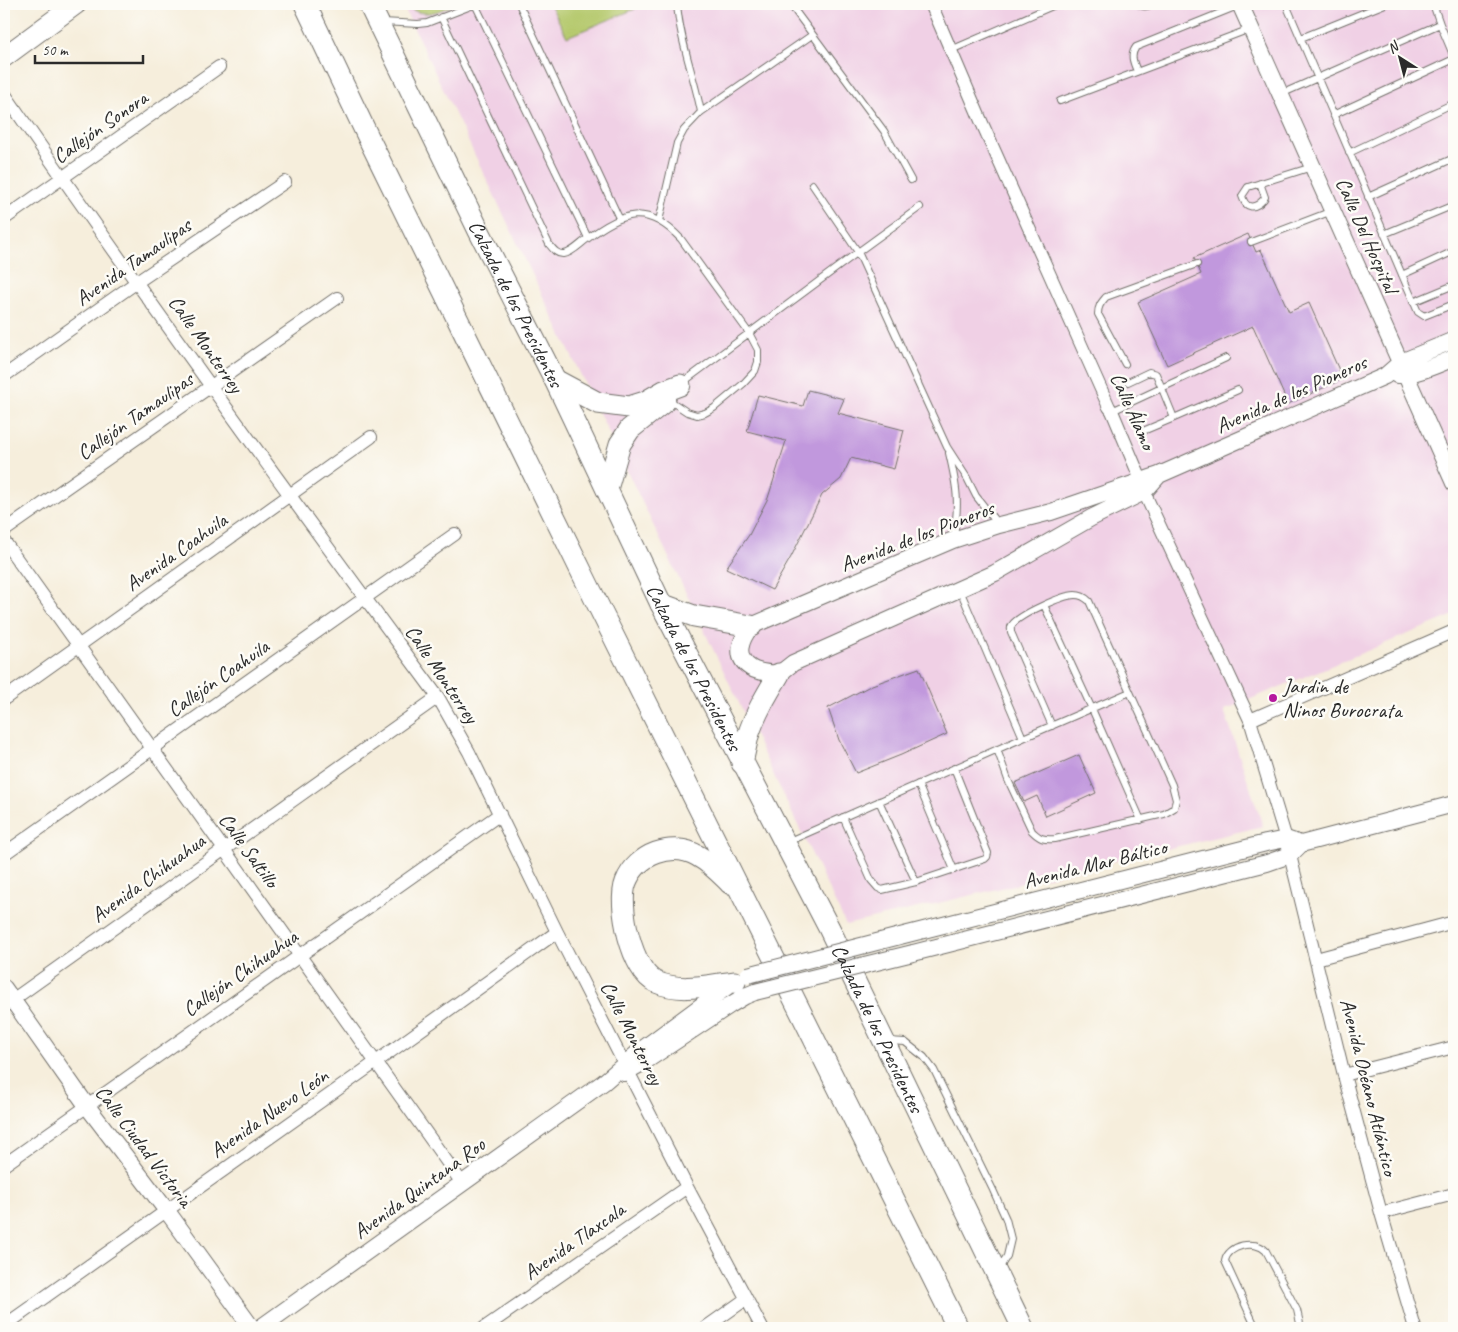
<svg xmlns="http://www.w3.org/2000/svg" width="1458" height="1332" font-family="Caveat,sans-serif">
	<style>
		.built { fill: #f0d0e5 }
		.green { fill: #b5c96d; stroke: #707a4c }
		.building { fill: #c198dd }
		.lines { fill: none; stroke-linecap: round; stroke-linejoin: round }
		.service-casing { stroke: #726f69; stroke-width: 8 }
		.minor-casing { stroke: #726f69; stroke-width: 14 }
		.tertiary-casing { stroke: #726f69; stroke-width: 18 }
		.primary-casing { stroke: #726f69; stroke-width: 22 }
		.trunk-casing { stroke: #726f69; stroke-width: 23 }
		.service { stroke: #fff; stroke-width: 6 }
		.minor { stroke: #fff; stroke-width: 12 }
		.tertiary { stroke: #fff; stroke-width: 16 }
		.primary { stroke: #fff; stroke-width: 20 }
		.trunk { stroke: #fff; stroke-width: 21 }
		.tertiary-bridge-casing { stroke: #726f69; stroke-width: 18; stroke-linecap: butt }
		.tertiary-bridge { stroke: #fff; stroke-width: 16 }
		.poi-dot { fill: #b5179e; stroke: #fdfcf7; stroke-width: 2 }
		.labels { text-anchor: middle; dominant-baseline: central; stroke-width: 5; stroke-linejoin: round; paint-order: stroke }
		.street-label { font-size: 21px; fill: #2b2b2b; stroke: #fdfcf7 }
		.poi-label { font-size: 21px; fill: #2b2b2b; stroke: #fdfcf7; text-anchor: start }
	</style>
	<rect width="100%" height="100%" fill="#fdfcf7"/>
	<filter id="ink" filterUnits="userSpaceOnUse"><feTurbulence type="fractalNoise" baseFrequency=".02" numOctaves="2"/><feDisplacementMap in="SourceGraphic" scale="10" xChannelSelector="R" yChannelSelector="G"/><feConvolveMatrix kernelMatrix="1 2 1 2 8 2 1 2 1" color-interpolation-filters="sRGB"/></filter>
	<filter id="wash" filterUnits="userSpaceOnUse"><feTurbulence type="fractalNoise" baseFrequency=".0096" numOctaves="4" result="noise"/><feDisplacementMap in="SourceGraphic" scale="20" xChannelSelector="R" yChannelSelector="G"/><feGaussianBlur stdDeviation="1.12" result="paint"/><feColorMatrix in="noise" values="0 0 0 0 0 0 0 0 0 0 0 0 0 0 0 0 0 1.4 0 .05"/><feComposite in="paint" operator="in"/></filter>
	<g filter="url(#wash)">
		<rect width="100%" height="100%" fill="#f6eedc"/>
		<path class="built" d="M402,4h1052v611l-230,95 39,116 -417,99z"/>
		<path class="green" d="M402,4h54c-22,9 -32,15 -54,0z
			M550,4h86l-1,5 -68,28z"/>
		<g id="blocks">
			<path class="building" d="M1248,234l8,18 5,-2 28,62 20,-9 34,76 -55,25 -35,-78 -86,39 -29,-63 63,-28 -7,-16z
				M808,390l36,9 -6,14 66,17 -10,39 -43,-11 -10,21 -19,16 -31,62 -19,33 -46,-22 23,-33 19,-37 18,-57 -39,-10 11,-36 45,11z
				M919,668l28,66 -46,21 -45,18 -17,-33 -11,-32 44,-23z
				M1079,755l17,38 -50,23 -9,-20 -13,6 -9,-19z"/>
		</g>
	</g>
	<g filter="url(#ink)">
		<use href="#blocks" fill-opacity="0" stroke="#726f69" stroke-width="1"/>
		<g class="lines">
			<defs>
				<path id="service" d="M475,4l113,234
					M519,4l100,214
					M790,4l94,127 27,49
					M1139,4c4,4 8,2 14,0
					M1289,4l-1,5 130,303 6,4 30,-12
					M1433,4l7,20
					M441,17l108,227c4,5 8,11 15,10 8,-1 16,-10 23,-15 35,-27 60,-36 94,0l68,94 9,17v12l-3,9 -12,13 -29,24 -9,5 -8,2 -10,-3 -18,-12
					M383,22l35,2 9,-1 49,-19
					M1301,38l84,-34
					M951,50l106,-46
					M1137,71c-4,-9 -7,-16 -1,-24l104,-42
					M1281,94l159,-70 14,33
					M1060,101l190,-72
					M701,112l111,-77
					M1333,115l121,-56
					M1349,153l105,-50
					M1260,183l5,14 -1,2c-9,10 -18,11 -22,-3l6,-9 64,-20
					M812,184l46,68 89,195 20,31 9,18 21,27
					M1368,197l86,-39
					M659,221l18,-78 7,-13 17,-18c-7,-36 -21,-71 -24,-108
					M1384,234l70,-29
					M1251,242l81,-31
					M1402,275l52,-24
					M1413,302l41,-17
					M1125,364l-27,-50c0,-8 3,-11 8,-17l91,-33
					M1128,382l21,-10 7,2 18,44 64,-28
					M682,383l176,-131 62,-45
					M1112,411l114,-53
					M1143,431l31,-13
					M949,453c8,34 11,51 4,86
					M1044,605l48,104 49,111
					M1023,738l107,-46 -41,-91c-4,-4 -8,-6 -14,-6 -12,0 -55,19 -63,30 -2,3 -1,3 -1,7l41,94
					M997,749l11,31 24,51c8,8 12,9 23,8l109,-25 10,-6 2,-8 -4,-15 -42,-93
					M918,784l36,86
					M879,801l37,81
					M843,817l28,63 7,8 4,2 34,-8 69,-23 2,-2 1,-4 -34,-85
					M787,842l236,-104 -63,-148
					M889,1041l16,1 19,15 10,13 59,120 13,29 5,20 -4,17 -8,13
					M1256,1328l-31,-67c3,-16 30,-22 41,-10l31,59 4,18"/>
				<path id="minor" d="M931,4l51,119 127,284 3,4 29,69 3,12 106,228 36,119 58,236 37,138 34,115
					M4,93c140,204 286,404 434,604l31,55 88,180 130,255 75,141
					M4,219l215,-152
					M4,376l133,-94 148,-100
					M4,531l333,-233
					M4,541l458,642
					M4,699l367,-262
					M1250,720l204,-89
					M4,854l451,-320
					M1316,959l138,-37
					M4,1006l434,-309
					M1344,1075l110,-28
					M4,1165l496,-351
					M1381,1213l73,-19
					M4,1326l372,-264 181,-130
					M484,1328l203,-141
					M705,1328l41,-29"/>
				<path id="tertiary" d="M1240,4l214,479
					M1397,375c20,-1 38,-9 57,-17
					M1159,475l-15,17 -53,26 -96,55 -202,90 -14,11c-9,-1 -20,-1 -28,-6 -18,-11 -10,-29 0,-42l202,-86 46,-15 52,-13 108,-37 226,-99 16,-14 53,-22
					M900,936l366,-93 20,-4 15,5
					M913,953l354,-90 23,-8 11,-11 153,-40
					M4,988l83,118 80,105 85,117
					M624,1073l20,-11 86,-57 15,-9 10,-4
					M260,1328l344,-246 36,-31 92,-68"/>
				<path id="primary" d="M4,57l72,-53"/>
				<g id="trunk">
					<path d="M305,4l66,139 219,446 368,739"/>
					<path id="s1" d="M369,4l110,227 76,149 106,224 168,324 194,400"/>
					<path d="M555,380l43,23 31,4 16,-5 19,-11 16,-6"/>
					<path d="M607,489l13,-45 10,-15 35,-28"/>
					<path d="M661,604l33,12 57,10"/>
					<path d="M742,763c2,-9 4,-18 6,-27 7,-22 19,-42 31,-62"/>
					<path d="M730,883c-10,-10 -19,-20 -32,-27 -26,-15 -61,-2 -72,26 -9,22 6,90 30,100 25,11 53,3 79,0"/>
				</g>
			</defs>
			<use href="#service" class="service-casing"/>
			<use href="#minor" class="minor-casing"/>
			<use href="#tertiary" class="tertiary-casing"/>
			<use href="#primary" class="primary-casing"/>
			<use href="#trunk" class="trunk-casing"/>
			<use href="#service" class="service"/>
			<use href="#minor" class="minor"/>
			<use href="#tertiary" class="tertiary"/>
			<use href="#primary" class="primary"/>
			<use href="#trunk" class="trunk"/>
			<defs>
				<path id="tertiary-bridge" d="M748,975l152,-39
					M755,992l158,-39"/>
			</defs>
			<use href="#tertiary-bridge" class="tertiary-bridge-casing"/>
			<use href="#tertiary-bridge" class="tertiary-bridge"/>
		</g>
	</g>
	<circle class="poi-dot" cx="1273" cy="698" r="5"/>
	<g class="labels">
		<g class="street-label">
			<text transform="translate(100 127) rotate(-35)">Callejón Sonora</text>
			<text transform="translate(1367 235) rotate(66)">Calle Del Hospital</text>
			<text transform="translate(133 262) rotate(-35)">Avenida Tamaulipas</text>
			<text stroke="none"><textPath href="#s1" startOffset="334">Calzada de los Presidentes</textPath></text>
			<text transform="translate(206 344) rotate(55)">Calle Monterrey</text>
			<text transform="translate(1291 394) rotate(-24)">Avenida de los Pioneros</text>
			<text transform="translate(1133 411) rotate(66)">Calle Álamo</text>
			<text transform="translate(135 416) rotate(-35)">Callejón Tamaulipas</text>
			<text transform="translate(917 536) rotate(-21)">Avenida de los Pioneros</text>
			<text transform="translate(176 552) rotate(-35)">Avenida Coahuila</text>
			<text stroke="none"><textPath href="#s1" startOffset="739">Calzada de los Presidentes</textPath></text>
			<text transform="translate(442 674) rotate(56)">Calle Monterrey</text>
			<text transform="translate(218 678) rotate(-35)">Callejón Coahuila</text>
			<text transform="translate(249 850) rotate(54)">Calle Saltillo</text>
			<text transform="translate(1095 864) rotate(-14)">Avenida Mar Báltico</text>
			<text transform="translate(148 878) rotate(-36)">Avenida Chihuahua</text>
			<text transform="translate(240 973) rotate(-35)">Callejón Chihuahua</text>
			<text stroke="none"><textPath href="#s1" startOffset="1144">Calzada de los Presidentes</textPath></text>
			<text transform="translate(632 1033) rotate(63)">Calle Monterrey</text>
			<text transform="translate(1369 1087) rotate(76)">Avenida Océano Atlántico</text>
			<text transform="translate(269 1113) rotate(-35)">Avenida Nuevo León</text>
			<text transform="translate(144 1146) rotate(53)">Calle Ciudad Victoria</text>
			<text transform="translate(419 1188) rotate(-36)">Avenida Quintana Roo</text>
			<text transform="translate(574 1241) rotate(-35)">Avenida Tlaxcala</text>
		</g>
		<g class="poi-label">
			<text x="1283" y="686">Jardin de<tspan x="1283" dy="24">Ninos Burocrata</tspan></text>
		</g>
	</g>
	<rect width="1458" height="1332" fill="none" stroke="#fdfcf7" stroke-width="20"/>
	<g transform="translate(1400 58) rotate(324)" stroke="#fdfcf7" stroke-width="4" paint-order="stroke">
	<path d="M0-4L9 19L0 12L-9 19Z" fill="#2b2b2b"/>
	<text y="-8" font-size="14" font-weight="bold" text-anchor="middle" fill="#2b2b2b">N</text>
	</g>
	<path d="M35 55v8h108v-8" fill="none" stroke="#2b2b2b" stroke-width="2.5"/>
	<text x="42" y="55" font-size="15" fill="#2b2b2b" stroke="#fdfcf7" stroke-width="4" paint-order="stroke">50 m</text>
</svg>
